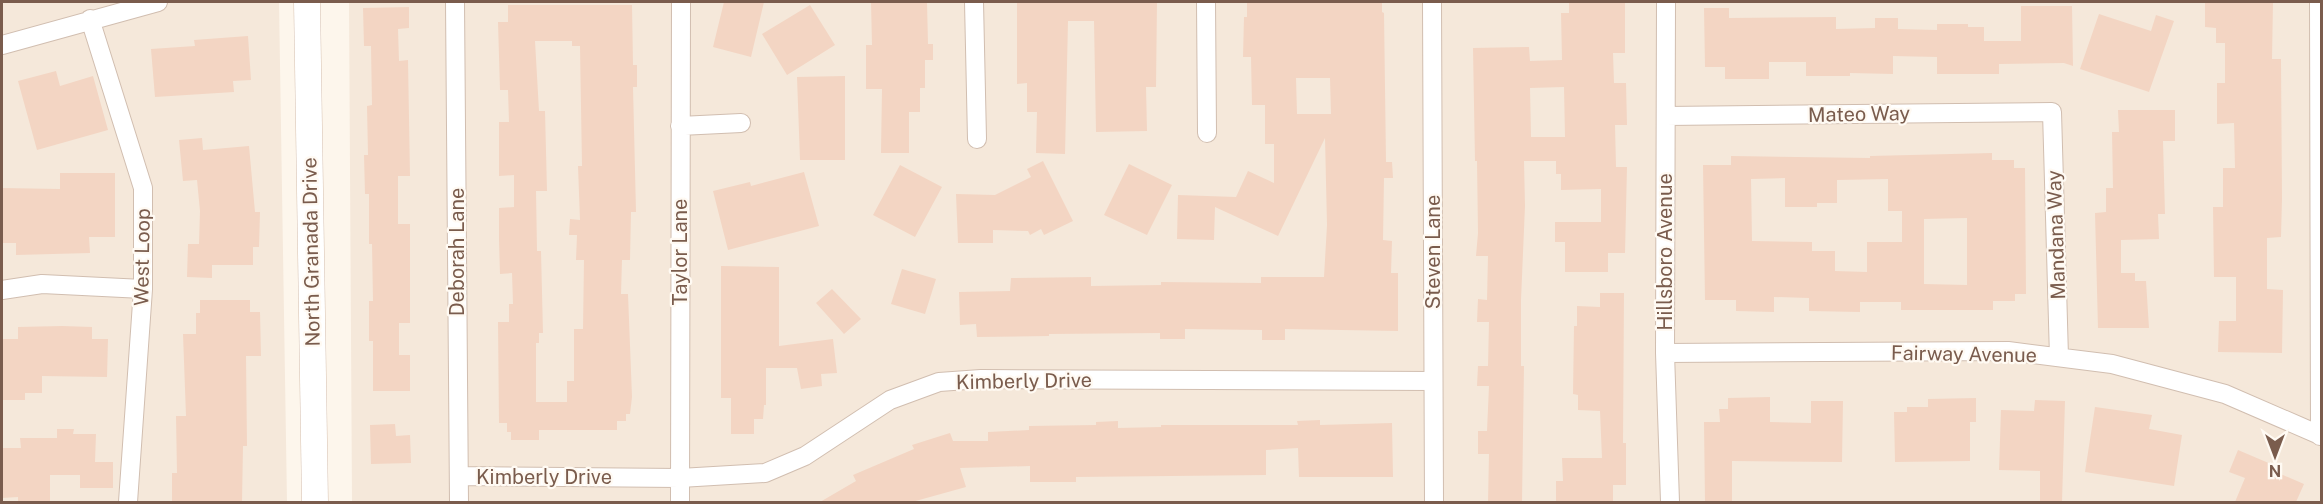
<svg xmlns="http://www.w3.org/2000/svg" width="2323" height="504" font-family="'Public Sans',sans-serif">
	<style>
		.residential { fill: #f5e8da }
		.building { fill: #f3d5c3; fill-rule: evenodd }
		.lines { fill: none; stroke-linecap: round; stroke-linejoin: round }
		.street-casing { stroke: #d1beb0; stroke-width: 20 }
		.secondary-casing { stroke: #d6c0b0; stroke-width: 27 }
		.street { stroke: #fff; stroke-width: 18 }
		.secondary { stroke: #fff; stroke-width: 26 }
		.labels { text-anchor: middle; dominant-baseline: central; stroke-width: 4.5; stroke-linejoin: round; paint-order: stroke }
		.street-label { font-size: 20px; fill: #7a5c4d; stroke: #fffaf3 }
	</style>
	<rect width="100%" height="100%" fill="#fdf6ec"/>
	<path class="residential" d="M2,2h277l8,500h-285z
		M349,2h1972v500h-1969z"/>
	<path class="building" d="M724,2h40l-13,55 -38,-10z
		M871,2h56l1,42h5v16h-8v28h-5v24h-11v41h-28l1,-64h-16v-44h6z
		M1017,2h140l-1,85h-10l1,44 -51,1 -2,-111h-26l-3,133 -29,-1 1,-41h-10v-29l-10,1z
		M1247,2h135v10l2,1 2,149h6l1,16h-9l-1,62 9,1 -1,32h7v58l-113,-2v11h-23v-10l-77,-1v10h-25v-6l-111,1v2l-72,1 -1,-13 -16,1 -1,-33 51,-1 1,-13 80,-1v9l70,-1v-3l100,1v-6h63l3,-52 -2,-87 -47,98 -63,-29 -1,33 -37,-1 1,-44 58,2 12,-26 26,12v-39h-9v-39h-13l-1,-48h-8l1,-40h3zM1296,78h34l1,36h-34z
		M1569,2h56v51h-12l1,30h12l1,42h-12l1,42h11l-2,86h-17v19h-43v-30h-10v-20h46v-33l-40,1v-16h-5v-13h-32l1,45 -4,94v66h3l-2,136h-34l1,-48h-11v-23h9l2,-45h-12l1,-20h10l1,-44h-12l1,-23 9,1 1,-44h-12l2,-23 -1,-72h-2l-2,-113 56,-1 1,14 32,-1 -1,-47h8zM1564,87l1,50h-34l-1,-49z
		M2205,2h68l-1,57h9l1,140 -1,38 -14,1v51l16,1 -1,63 -64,-1 1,-31h17v-44h-22l-1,-70h10v-39h12l-1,-45 -17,1v-41h8v-40h-9v-15l-11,-1z
		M508,5h124l1,60h4v22h-4l3,125h-5l-1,48h-8l-1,34h7l4,103 -2,17h-4v7h-9v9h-78v10h-28v-8h-4v-9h-8l-1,-101h11v-18h4l-1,-31 -12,1 -1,-34v-32l15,-1v-32l-15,1v-54h10l-1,-32h-8l-2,-68h10zM535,41h37v5h8l2,120h-4l2,54 -10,-1 -1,16h8l-1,25h8l-1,69h-9v52h-7v21h-31v-59h3v-10h4l-2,-82h-4l-1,-60h11l-2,-80h-6z
		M810,5l25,40 -48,30 -25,-41z
		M2021,6h51l1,60 -9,-3 -65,1v10h-62v-17l-44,-1v18l-43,-1v3h-44v-14h-37v17h-44v-12h-20l-1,-59h25v10l107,-1v12l39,-1v-10h23v11l39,1v-6h31v3h16v14h37z
		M409,7v21l-11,1 1,32 9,-1 2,116h-12v48h12v99h-11v32h11v36h-37v-50h-4v-40h4l-1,-57h-3v-50h-4l-1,-39h4l-1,-49 5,-1 -1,-59h-7l-1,-38z
		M2099,14l52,17 5,-16 18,6 -25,71 -69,-23z
		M248,36l3,44 -18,1 1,11 -79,5 -4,-48 44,-3 -1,-6z
		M56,71l4,15 33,-10 15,54 -71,20 -19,-69z
		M845,76v84h-45l-3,-83z
		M2118,110h57v31h-12l2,73h-7l1,25 -38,1v33h14v8h11l3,47h-51l-3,-115 11,-1v-24h7l-1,-56h7z
		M202,138l1,12 46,-4 6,66h5l-1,35h-6v18h-41v13l-25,-1 1,-33h11l1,-33 -3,-31 -14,1 -4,-41z
		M1992,153v7h22v8h11l1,126h-11v7h-22v9h-92v-8h-41v10l-51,-1v-13l-35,-1v15l-38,-1v-11h-31l-2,-135h28v-9l139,2v-2zM1785,178v29h32v-4h20v-23l51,-1v32h14v31h-35v30l-32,-1v-20h-23v-9l-60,-1 -1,-62zM1967,218v67l-43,-1v-65z
		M1043,161l30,60 -29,14 -3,-6 -11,6 -2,-4 -35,-1v13h-35l-2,-49 39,1 36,-18 -4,-8z
		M1129,164l43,21 -25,50 -43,-20z
		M900,165l42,22 -27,50 -42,-22z
		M804,172l15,54 -91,24 -15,-59 37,-9 1,4z
		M60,173h55v64h-26l1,16 -74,2v-12h-14v-55l58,1z
		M721,266l58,1v79l54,-7 4,34 -16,1 1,12 -21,3 -4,-21h-31v37h-2l-1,14h-9v15h-23v-36h-10z
		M902,269l34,10 -11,35 -34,-10z
		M832,289l29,30 -17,15 -28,-31z
		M1600,293h24l-1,150h3v42h-13v17h-57v-21h7l-1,-23h40l-2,-47 -22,-1v-15l-5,-1 1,-68h3v-20l23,1z
		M200,300h50v12h10l1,44h-15l1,90h-4l-1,56h-70v-29h5l-1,-57h10l-3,-82h13v-21h4z
		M62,326l30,1v12h16l-1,38 -65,-1v17h-17v7h-23v-61h16v-12z
		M1770,397v25l41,1v-22h32l-1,61 -110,-1v41h-27l-1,-80h16l-1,-13h9v-11z
		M1976,398v24h-6v39l-75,1 -1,-50h13v-5h21v-8z
		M2035,400l30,1 -3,101h-22v-31l-41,-1 2,-60 33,1z
		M2095,407l57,8 -3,14 33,6 -8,51 -89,-14z
		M1320,420v5l72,-2 1,54h-94l-1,-29 -32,2v25l-190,2v5h-46v-16l-70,2 6,19 -54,15h-92l36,-21 -3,-6 61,-26 -2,-4 38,-12 3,8h35v-9l41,-2v-4l67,-1v-3l22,-1v7l43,-1v-2h137l-1,-4z
		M395,424l1,12 14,-1 1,28 -40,1 -1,-39z
		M57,429h17l-1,5h23l-1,28h18v26h-33v-13h-30v27h-32v-5l-16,1v-50h19l-1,-10h37z
		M2238,450l40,17 -2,5 28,12 -8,18h-61l10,-24 -16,-6z"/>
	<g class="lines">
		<defs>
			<path id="street" d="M455,2l4,500
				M974,2l3,137
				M1206,2l1,131
				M1432,2l2,500
				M1666,2l-1,351 5,149
				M2319,2l1,434
				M90,19l53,169v101l-15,213
				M2,45l156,-43
				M1666,116l386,-4 7,245
				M680,126l61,-3
				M2,290l40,-6 101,5
				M1665,353l343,-2 104,13 113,30 97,42
				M459,476l221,2 85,-5 40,-17 85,-56 49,-18 42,-3 452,2
				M680,502l1,-500"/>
			<path id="secondary" d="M307,2l8,500"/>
		</defs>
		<use href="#street" class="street-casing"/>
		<use href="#secondary" class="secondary-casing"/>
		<use href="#street" class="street"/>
		<use href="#secondary" class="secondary"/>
	</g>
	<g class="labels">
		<g class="street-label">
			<text transform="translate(1859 114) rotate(-1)">Mateo Way</text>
			<text transform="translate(2056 235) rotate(-92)">Mandana Way</text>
			<text transform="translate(311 252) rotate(-91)">North Granada Drive</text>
			<text transform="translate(457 252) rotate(-90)">Deborah Lane</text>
			<text transform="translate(680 252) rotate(-90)">Taylor Lane</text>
			<text transform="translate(1433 252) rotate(-90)">Steven Lane</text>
			<text transform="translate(1665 252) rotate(-90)">Hillsboro Avenue</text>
			<text transform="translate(142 257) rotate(-89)">West Loop</text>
			<text transform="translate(1964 354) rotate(1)">Fairway Avenue</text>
			<text transform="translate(1024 381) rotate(-1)">Kimberly Drive</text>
			<text x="544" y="477">Kimberly Drive</text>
		</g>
	</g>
	<rect width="2323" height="504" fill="none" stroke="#7a5c4d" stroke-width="6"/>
	<g transform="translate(2275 456) rotate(180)" stroke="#fffaf3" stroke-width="4.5" paint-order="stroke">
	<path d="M0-4.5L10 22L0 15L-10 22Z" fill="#7a5c4d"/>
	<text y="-9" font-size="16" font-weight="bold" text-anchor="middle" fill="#7a5c4d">N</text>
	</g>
</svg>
